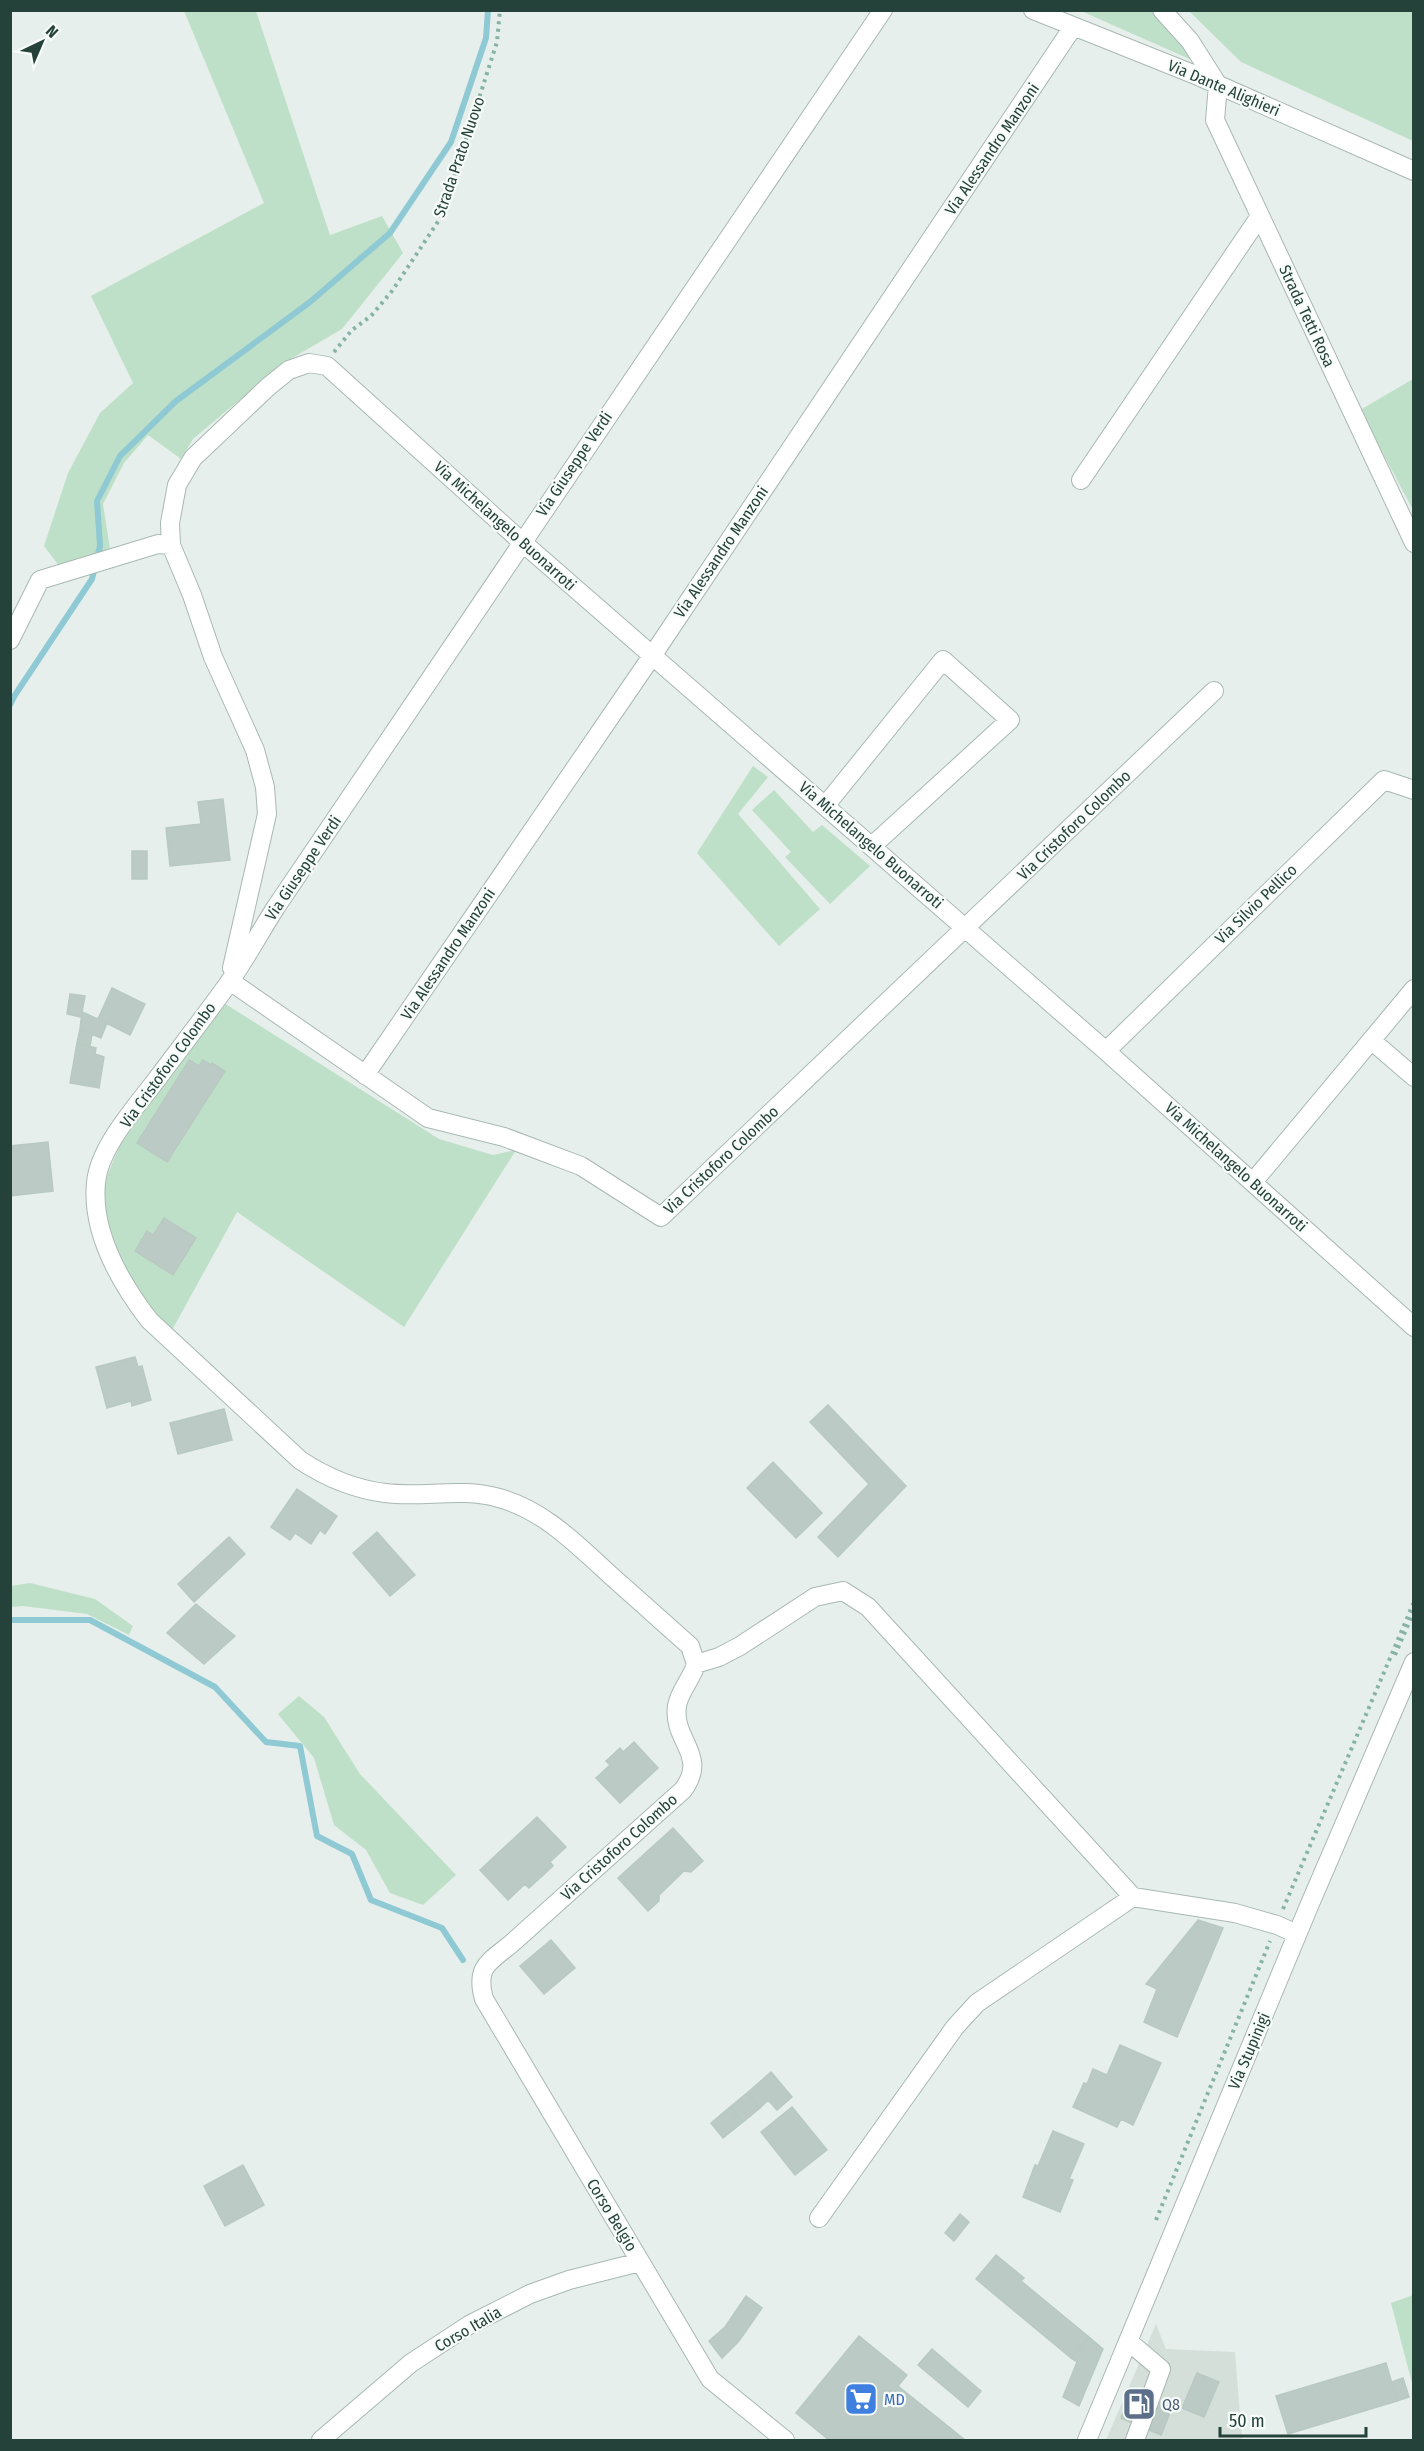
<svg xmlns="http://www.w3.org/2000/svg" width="1424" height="2451" font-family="'Fira Sans Condensed',sans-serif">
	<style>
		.built { fill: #d4dfda }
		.green { fill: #bfe0c8 }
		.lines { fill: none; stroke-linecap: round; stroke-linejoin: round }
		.stream { stroke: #8ec9d4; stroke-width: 6 }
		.building { fill: #bbcac4; stroke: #b8c9c2; stroke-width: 1.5 }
		.minor-casing { stroke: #a8b8b2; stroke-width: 20 }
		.path { stroke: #86b3a5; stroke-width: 4; stroke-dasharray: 3 4.5; stroke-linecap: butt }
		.minor { stroke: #fff; stroke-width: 18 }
		.labels { text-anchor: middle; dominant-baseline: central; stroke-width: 4.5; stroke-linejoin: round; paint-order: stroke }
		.street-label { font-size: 16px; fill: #24423a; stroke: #f7fbf9 }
		.shop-label { font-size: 16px; fill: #366cbe; stroke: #f7fbf9; text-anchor: start }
		.service-label { font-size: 16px; fill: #4e5e75; stroke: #f7fbf9; text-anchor: start }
	</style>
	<rect width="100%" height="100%" fill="#e6efeb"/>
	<path class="built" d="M1156,2324l10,25 69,3 7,88h-136z"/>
	<path class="green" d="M184,11h72l74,224 52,-19 21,37 -61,76 -60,35 -89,75 -12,20 -33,-24 -24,28 -21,41 7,45 -50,18 -16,-21 24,-73 32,-60 33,-30 -42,-87 173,-93z
		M1081,11h72l22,21 19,29z
		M1189,11h224v130l-172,-79z
		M1413,379v131l-53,-100z
		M753,766l15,11 -30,37 82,95 -41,37 -82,-93z
		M774,790l39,42 9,-7 48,41 -40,38 -45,-47 6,-5 -39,-42z
		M224,1003l215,136 54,16 23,-5 -112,177 -167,-115 -66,120 -29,-35 -30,-54 -10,-54 18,-45z
		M30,1583l65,16 38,27 -4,9 -42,-21 -64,-8 -12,1v-21z
		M299,1696l25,21 36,57 96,101 -33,30 -33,-12 -24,-43 -32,-25 -20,-67 -36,-44z
		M1413,2295h1l-1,92 -22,-84z"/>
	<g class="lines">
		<path class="stream" d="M10,705l5,-10 77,-116 8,-33 -3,-45 23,-45 56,-55 134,-99 80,-69 61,-91 35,-104 2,-28
			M10,1620h80l125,67 51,55 34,4 17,90 35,18 19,46 71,28 21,32"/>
	</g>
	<path class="building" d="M223,799l7,61 -60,6 -4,-38 35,-4 -3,-22z
		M132,851h15v28h-15z
		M112,988l33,16 -15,31 -32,-16z
		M70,994l15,2 -4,21 -14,-3z
		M82,1012l25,11 -6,15 -21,-9z
		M80,1029l12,5 -2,12 -13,-3z
		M77,1043l19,5 -1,6 9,3 -5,31 -29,-5z
		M189,1060l10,6 4,-6 8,5 1,-2 13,8 -58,91 -30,-19z
		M48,1142l5,49 -43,5v-50z
		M164,1218l32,20 -23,37 -38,-24 12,-20 6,4z
		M135,1357l3,10 4,-1 9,34 -19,6 -1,-5 -24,7 -11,-41z
		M828,1405l78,81 -68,71 -20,-20 51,-53 -59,-62z
		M224,1409l8,31 -54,14 -8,-31z
		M773,1462l49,51 -26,25 -49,-50z
		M297,1489l40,27 -12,18 -5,-4 -9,14 -16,-11 -5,7 -19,-13z
		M377,1532l38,43 -25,21 -37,-43z
		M229,1537l16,17 -51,48 -16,-18z
		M196,1604l39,32 -31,28 -37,-31z
		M634,1742l24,26 -38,35 -24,-25 14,-13 -4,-4 14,-13 3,4z
		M537,1817l29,30 -16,15 3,4 -24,22 -4,-4 -17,16 -28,-30z
		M673,1828l30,33 -12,11 -7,-1 -25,24v6l-11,10 -30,-33z
		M1198,1920l25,8 -46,109 -33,-15 13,-33 -11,-5z
		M551,1940l24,28 -31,26 -24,-28z
		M1120,2045l41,18 -28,62 -12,-6 -4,8 -44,-20 11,-24 3,1 6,-15 14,6z
		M771,2072l21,25 -15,13 -9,-10 -8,8 -13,-15z
		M747,2093l13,15 -17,14 -13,-15z
		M730,2107l13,15 -20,16 -12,-15z
		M792,2107l35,43 -32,25 -34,-43z
		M1053,2131l31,13 -15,35 4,1 -13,32 -37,-15 12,-32 3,1z
		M243,2165l21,40 -39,21 -21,-40z
		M960,2214l9,8 -15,19 -9,-8z
		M996,2255l28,23 -3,3 68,56 -18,21 -95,-79z
		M746,2296l16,12 -23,33 -17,17 -13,-17 16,-14z
		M859,2336l48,39 -9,11 67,54h-136l-33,-27z
		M1089,2337l14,12 -24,57 -16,-9 14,-35 -6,-4z
		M932,2349l49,42 -13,16 -50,-42z
		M1386,2363l11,38 -109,33 -12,-38z
		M1197,2373l22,9 -15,35 -22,-9z
		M1403,2378l6,19 -12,4 -5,-19z
		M1132,2390l40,18 -11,27 -40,-17z"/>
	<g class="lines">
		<defs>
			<path id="minor" d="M1033,10l165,66 216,95
				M1162,10l28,31 28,44 -3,35 199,423
				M1081,480l179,-264
				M10,640l30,-60 118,-36 13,1
				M825,806l118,-146 67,60 -138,126
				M232,968l35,-154 -2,-27 -10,-37 -42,-93 -21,-62 -21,-50 -1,-22 7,-38 16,-27 76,-72 20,-16 20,-7 18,3 195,176 584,509 308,276
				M230,981l198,137 76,19 77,29 80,51 553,-526
				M1371,1040l43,37
				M1106,1051l278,-271 30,10
				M365,1075l287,-419 421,-629
				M1253,1182l161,-193
				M696,1664l23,-7 21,-11 75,-49 28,-6 25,16 265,290 102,16 42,12 20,9
				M819,2218l136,-191 22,-24 156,-106
				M1128,2341l33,28 -26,71
				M321,2440l90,-77 58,-38 61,-31 39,-14 71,-18
				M785,2440l-75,-61 -226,-380c-9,-32 5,-37 27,-55l172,-154c26,-35 -11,-49 -6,-84 2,-15 15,-27 19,-42l-6,-18c-24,-21 -48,-43 -72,-64 -36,-32 -71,-71 -119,-84 -38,-11 -76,0 -114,-5 -32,-4 -58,-15 -85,-33l-151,-140c-29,-38 -58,-87 -53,-137 3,-36 40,-76 61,-104 24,-32 48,-63 71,-95 17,-24 32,-52 48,-77l607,-897
				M1087,2440l222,-534 105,-244"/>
		</defs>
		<use href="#minor" class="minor-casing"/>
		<path class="path" d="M334,352l18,-22 19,-14 21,-25 49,-74 56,-175 3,-32
			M1395,1655l19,-44
			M1283,1909l131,-307
			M1156,2220l114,-279"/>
		<use href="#minor" class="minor"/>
	</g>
	<defs>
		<symbol id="supermarket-square" viewBox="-11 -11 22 22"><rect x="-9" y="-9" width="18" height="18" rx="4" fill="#3f7fe0" stroke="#f7fbf9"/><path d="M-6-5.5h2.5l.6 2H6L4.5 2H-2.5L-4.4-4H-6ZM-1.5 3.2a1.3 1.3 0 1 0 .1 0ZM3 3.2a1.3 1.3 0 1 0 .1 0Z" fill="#fff"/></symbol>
		<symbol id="fuel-square" viewBox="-11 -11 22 22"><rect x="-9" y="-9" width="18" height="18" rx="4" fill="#5c6f8a" stroke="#f7fbf9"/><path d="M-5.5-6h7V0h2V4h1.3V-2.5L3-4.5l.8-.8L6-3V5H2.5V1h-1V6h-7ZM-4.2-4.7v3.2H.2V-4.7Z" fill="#fff"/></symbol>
	</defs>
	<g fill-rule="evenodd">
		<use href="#supermarket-square" x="842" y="2380" width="38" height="38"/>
		<use href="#fuel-square" x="1120" y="2385" width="38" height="38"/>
	</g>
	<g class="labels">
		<g class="street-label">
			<text transform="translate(1224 88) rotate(23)">Via Dante Alighieri</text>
			<text transform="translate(992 149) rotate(-56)">Via Alessandro Manzoni</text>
			<text transform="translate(459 157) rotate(-71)">Strada Prato Nuovo</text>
			<text transform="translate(1307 316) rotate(65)">Strada Tetti Rosa</text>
			<text transform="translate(574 464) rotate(-56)">Via Giuseppe Verdi</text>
			<text transform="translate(505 526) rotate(42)">Via Michelangelo Buonarroti</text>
			<text transform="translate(721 552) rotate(-56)">Via Alessandro Manzoni</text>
			<text transform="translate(1074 825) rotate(-44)">Via Cristoforo Colombo</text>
			<text transform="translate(871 845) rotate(41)">Via Michelangelo Buonarroti</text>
			<text transform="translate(303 868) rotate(-56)">Via Giuseppe Verdi</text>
			<text transform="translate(1256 904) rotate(-44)">Via Silvio Pellico</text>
			<text transform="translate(448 954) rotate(-56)">Via Alessandro Manzoni</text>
			<text transform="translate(168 1065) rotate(-54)">Via Cristoforo Colombo</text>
			<text transform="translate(721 1160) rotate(-43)">Via Cristoforo Colombo</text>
			<text transform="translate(1236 1167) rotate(42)">Via Michelangelo Buonarroti</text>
			<text transform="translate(619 1847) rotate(-42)">Via Cristoforo Colombo</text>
			<text transform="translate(1249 2051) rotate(-67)">Via Stupinigi</text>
			<text transform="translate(612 2215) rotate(59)">Corso Belgio</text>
			<text transform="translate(468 2329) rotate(-30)">Corso Italia</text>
		</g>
		<g class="shop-label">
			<text x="884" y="2399">MD</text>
		</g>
		<g class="service-label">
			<text x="1162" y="2404">Q8</text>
		</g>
	</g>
	<rect width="1424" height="2451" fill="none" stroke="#24423a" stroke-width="24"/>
	<g transform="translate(42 42) rotate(44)" stroke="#f7fbf9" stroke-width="4.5" paint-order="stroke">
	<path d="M0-4.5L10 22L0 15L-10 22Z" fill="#24423a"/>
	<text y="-9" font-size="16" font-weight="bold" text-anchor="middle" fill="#24423a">N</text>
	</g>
	<path d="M1220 2427v9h146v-9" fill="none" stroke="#24423a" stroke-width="3"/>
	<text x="1229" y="2427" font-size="18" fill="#24423a" stroke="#f7fbf9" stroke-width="4.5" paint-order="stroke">50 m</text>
</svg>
